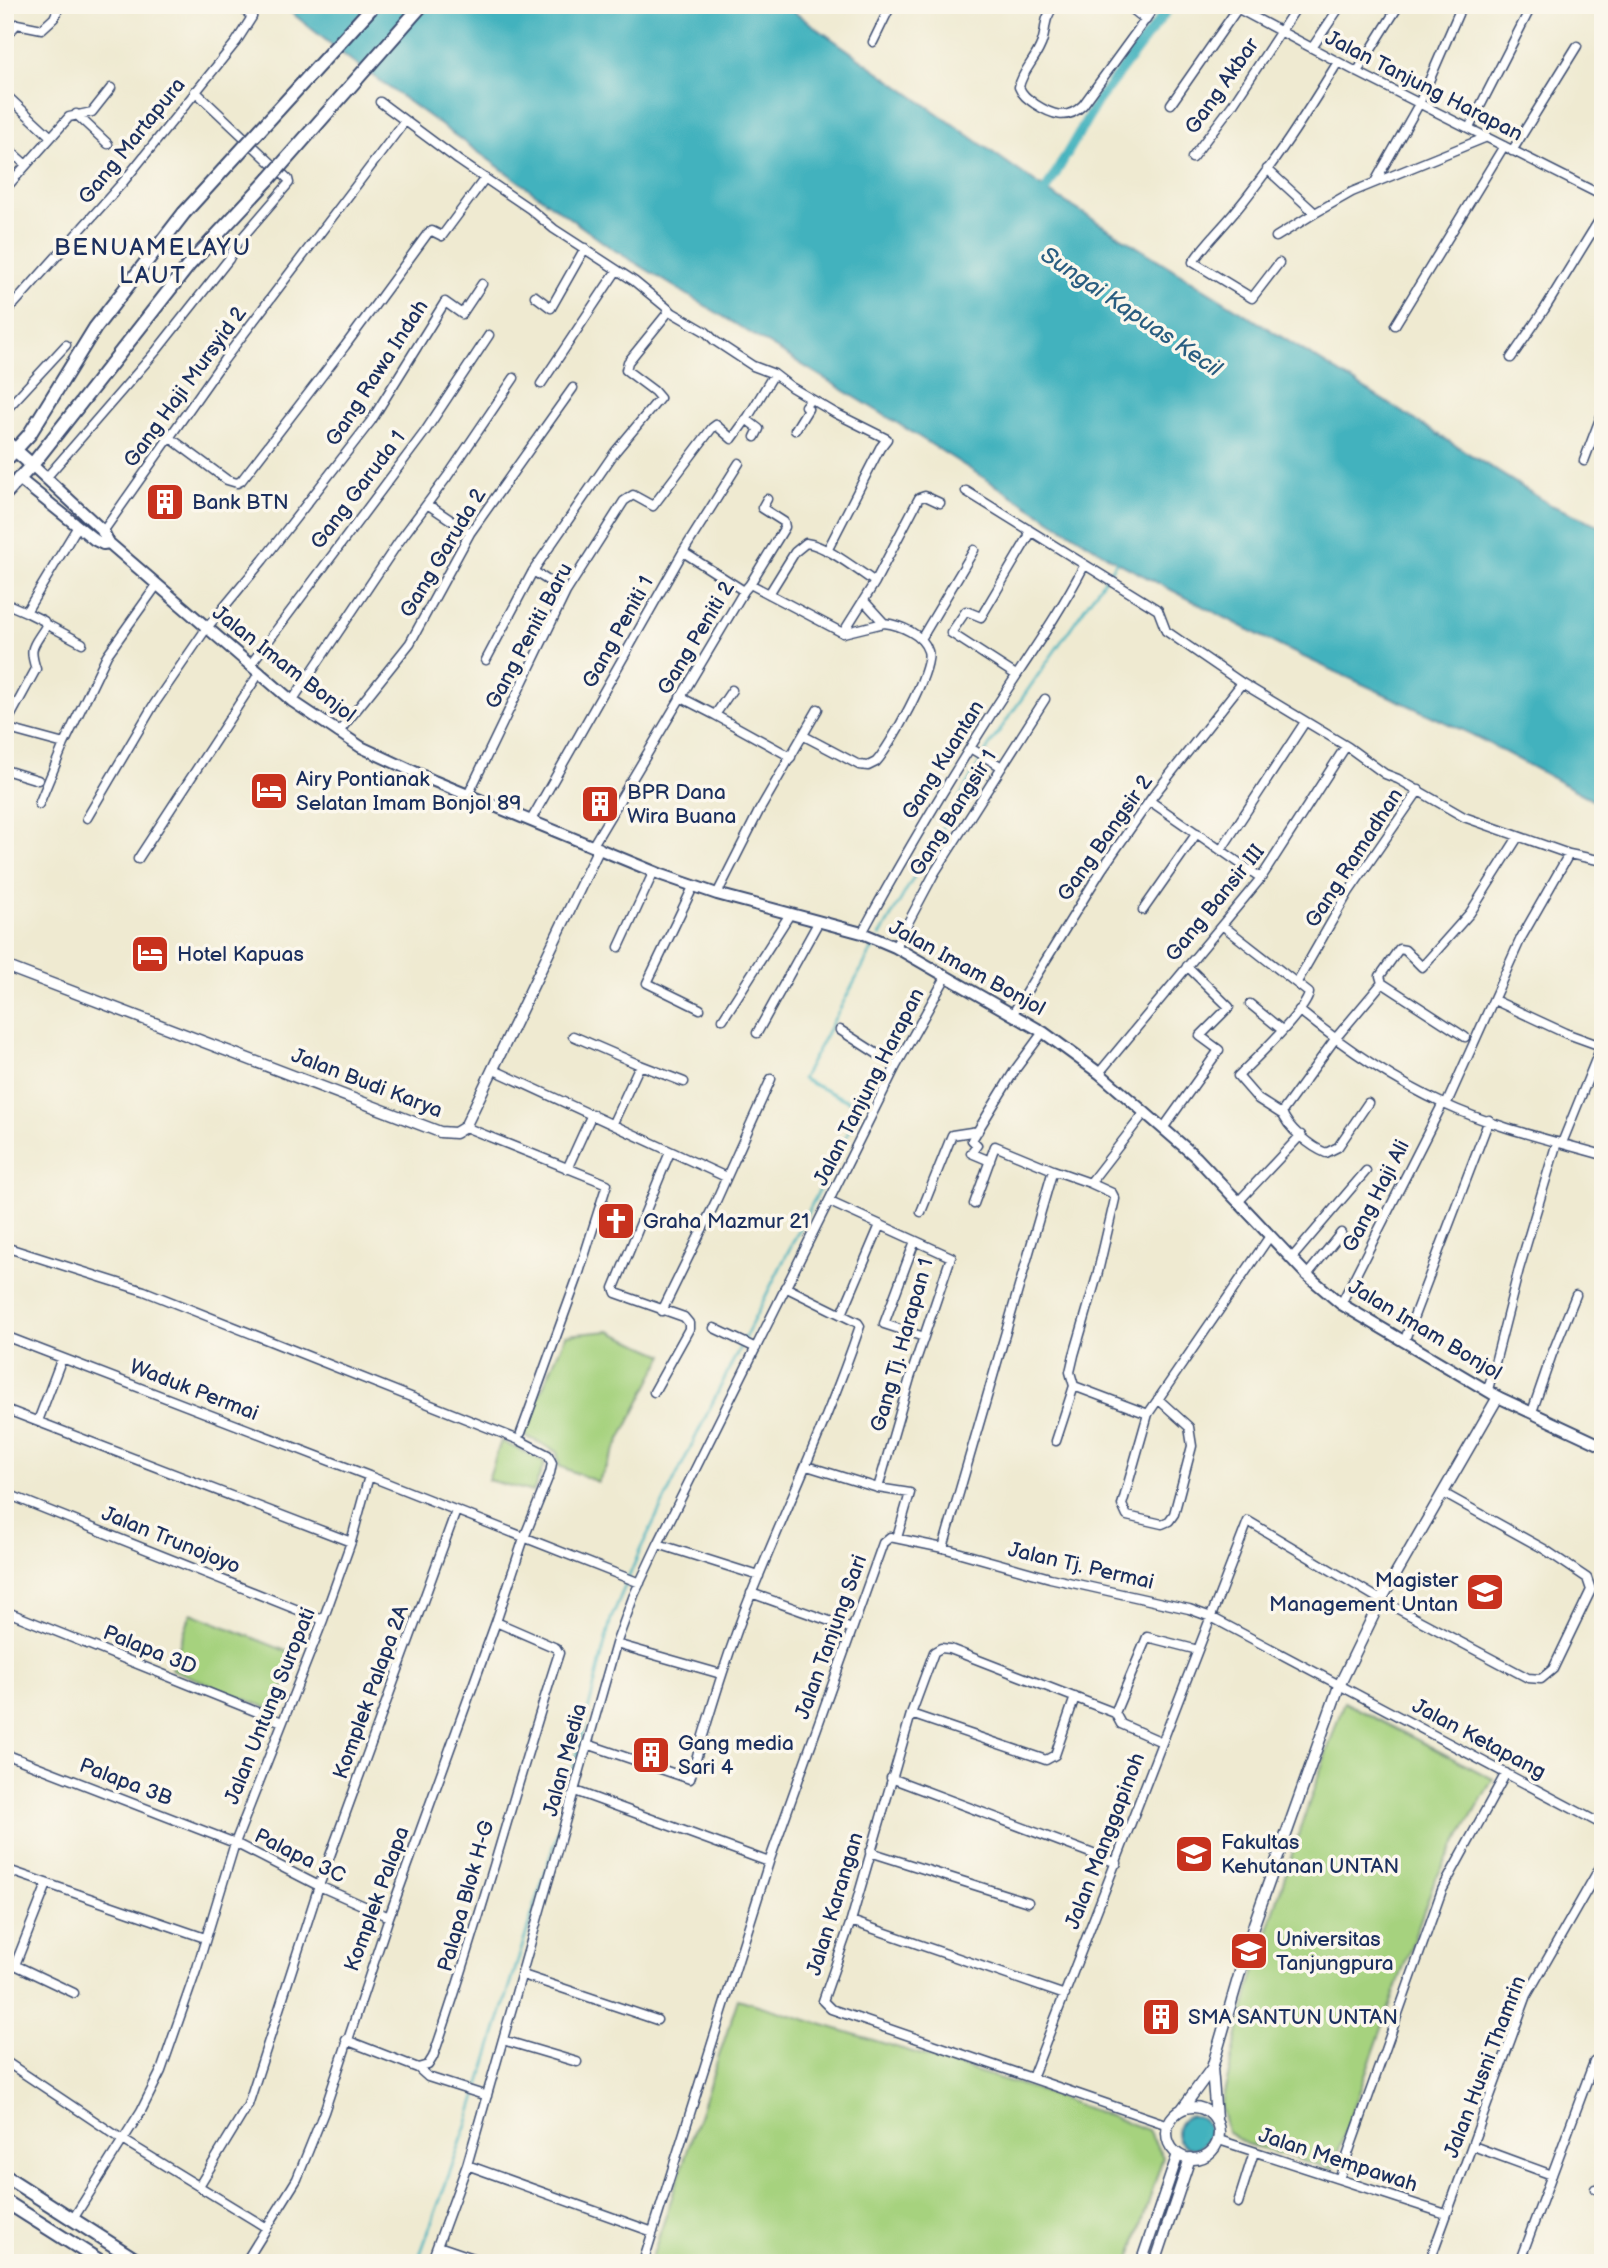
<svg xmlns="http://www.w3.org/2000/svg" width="1608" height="2268" font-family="'Balsamiq Sans',sans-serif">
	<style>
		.green { fill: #a6d27e; stroke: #60806e; stroke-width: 2 }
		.water { fill: #43b2be; stroke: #2f708e; stroke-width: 2 }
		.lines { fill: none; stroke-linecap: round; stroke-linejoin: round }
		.stream { stroke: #43b2be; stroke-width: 2.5 }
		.canal { stroke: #43b2be; stroke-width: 10 }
		.minor-casing { stroke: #3b4b6f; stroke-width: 11 }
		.tertiary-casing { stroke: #3b4b6f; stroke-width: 13 }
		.secondary-casing { stroke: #3b4b6f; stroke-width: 14 }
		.trunk-casing { stroke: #3b4b6f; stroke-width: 16 }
		.minor { stroke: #fff; stroke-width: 8 }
		.tertiary { stroke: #fff; stroke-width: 10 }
		.secondary { stroke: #fff; stroke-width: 10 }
		.trunk { stroke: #fff; stroke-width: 12 }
		.trunk-bridge-casing { stroke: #3b4b6f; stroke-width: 16; stroke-linecap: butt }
		.trunk-bridge { stroke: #fff; stroke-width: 12 }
		.labels { text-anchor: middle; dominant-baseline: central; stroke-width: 7; stroke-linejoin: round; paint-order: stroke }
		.street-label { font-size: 21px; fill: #1b2f5e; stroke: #fbf7ec }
		.poi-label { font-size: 21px; fill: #1b2f5e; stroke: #fbf7ec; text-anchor: start }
		.water-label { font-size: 23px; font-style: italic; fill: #295d80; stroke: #fbf7ec }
		.quarter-label { font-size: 24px; letter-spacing: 2px; fill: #1b2f5e; stroke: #fbf7ec }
	</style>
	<rect width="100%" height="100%" fill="#fbf7ec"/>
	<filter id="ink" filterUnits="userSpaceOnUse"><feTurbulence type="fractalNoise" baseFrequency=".0143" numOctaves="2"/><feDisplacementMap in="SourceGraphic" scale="14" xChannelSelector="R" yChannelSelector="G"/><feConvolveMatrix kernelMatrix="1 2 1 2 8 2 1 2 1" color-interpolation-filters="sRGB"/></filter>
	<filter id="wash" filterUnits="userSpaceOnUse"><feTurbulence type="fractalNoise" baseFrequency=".00686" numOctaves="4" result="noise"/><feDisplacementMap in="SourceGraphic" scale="28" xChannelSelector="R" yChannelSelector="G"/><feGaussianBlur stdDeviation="1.57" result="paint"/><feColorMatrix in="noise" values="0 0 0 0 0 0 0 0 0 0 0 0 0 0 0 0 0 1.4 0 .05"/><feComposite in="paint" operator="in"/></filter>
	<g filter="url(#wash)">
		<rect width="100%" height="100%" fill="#efead1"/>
		<path class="green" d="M609,1331l55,24 -66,127 -39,-16 -2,-14 -35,-18 44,-99z
			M501,1441l44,21 -12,30 -45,-12z
			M191,1613l105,42 -21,56 -104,-42z
			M1344,1702l149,77 -59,103 -102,287 -86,-25 -19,-12 -6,-26 28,-117 52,-163z
			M738,1999l296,90 114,41 15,27 -34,106h-479z"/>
		<path class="water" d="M282,5h502l262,185 505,315 52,22v278l-132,-71 -189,-87 -165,-85 -223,-141 -283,-173 -263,-190z
			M1177 2132a16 16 0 1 1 32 0a16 16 0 1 1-32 0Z"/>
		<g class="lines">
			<path class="stream" d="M5,13l7,-8
				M880,936l109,-190 128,-185
				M744,1339l117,-232 -59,-28 74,-137
				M417,2263l51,-141 90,-291 53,-212 30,-71 100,-203"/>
			<path class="canal" d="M1046,190l51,-88 74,-97"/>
		</g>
	</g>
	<g filter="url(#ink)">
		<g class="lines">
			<defs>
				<path id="minor" d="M1055,5c-14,16 -7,26 -15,42 -6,14 -18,25 -21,40 3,8 9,12 16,17 17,11 32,17 48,1l73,-100
					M1127,5l19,15
					M1231,5l126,67 246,124
					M5,37l12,-13 25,5 12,-11 6,-13
					M873,42l18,-37
					M1312,48l29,-43
					M1357,72l42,-67
					M5,94l45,42
					M380,102l78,58 72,49 24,20 80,52 39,32 33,19 9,9 38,25 21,8 17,13 44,26 52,26 -7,9 -53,103
					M1171,104l69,-99
					M76,114l32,30
					M1469,128l63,-123
					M5,146l21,19
					M1512,151l65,-105
					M1192,158l41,-54 65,-99
					M1267,169l48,44
					M1375,182l44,-78 43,-99
					M5,189l64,-72 23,-5 19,-24
					M1276,237l39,-24 37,-21 135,-55
					M535,296l16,12 34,-60
					M1252,298l-59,-36c12,-18 27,-32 41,-49 39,-47 72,-99 104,-151
					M1252,298l27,-35
					M5,314l119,-133 112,-139 16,-25 -13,-12
					M1395,325l109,-179
					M1511,358l33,-48 59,-96
					M541,384l76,-114
					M5,411l61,-66
					M746,419l13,10 -4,8
					M795,430l13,-21 -3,-3 6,-7
					M169,437l58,43 10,3 4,-2 104,-135 83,-113 4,-2 10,5 43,-58
					M1584,461l19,-50
					M46,478l111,-128 72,-91 6,-13 54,-63 -1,-4 -93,-88
					M966,491l192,119 8,21 76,52
					M427,504l43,29
					M102,533l122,-173 181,-239
					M683,552l61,39
					M533,571l33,21
					M750,584l35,-57 -1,-5 -22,-14 5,-9
					M769,594l26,-42 11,-9c20,2 51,27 69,39
					M864,601l20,22
					M5,603l21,9
					M46,624l36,19
					M843,633l32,-51 44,-84 6,-2 15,7
					M921,639l53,-89
					M486,660l47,-89 82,-119 45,-54 -6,-7 -28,-21 2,-8 42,-52
					M251,664l173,-231 65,-98
					M1016,675l-65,-42 15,-22 15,6 48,-81 -1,-7
					M732,690l-17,25 76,42
					M680,697l35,18
					M292,701l106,-158 49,-66 67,-99
					M5,726l31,-57c-8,-23 -2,-23 10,-43l-2,-5 -18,-9 52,-86
					M5,728l59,16
					M338,733l72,-90 60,-110 103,-145
					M970,748l32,19
					M5,770l33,10
					M468,795l98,-203 58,-91 9,-6 20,11 59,-78 4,-3 16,14 16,-22 26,-43
					M1150,801l111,77
					M39,804l25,-60 43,-89 50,-70
					M87,818l66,-112 53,-77 57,-69 108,-139 74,-119 17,12 20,-30
					M531,820l152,-268 56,-89
					M593,845l151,-254 6,-7 93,49 41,-10c16,2 39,11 44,28 6,18 -39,97 -52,111l-8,4 -9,-1 -55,-29
					M1221,850l84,-128
					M138,859l122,-187
					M694,885l-47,98 53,26
					M717,894l42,-83 59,-102
					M1143,910l54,-77
					M1222,925l87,68c-2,17 -56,68 -71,83l20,23 25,16
					M862,933c40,-74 83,-146 128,-217 32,-50 67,-98 94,-150
					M619,947l35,-76
					M895,947l40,-75 110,-173
					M1297,982l51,-89 71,-103
					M1382,983l-2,-7 19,-27 6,1 17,17 48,-54 48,-76
					M1494,1000l71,33 36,13
					M1250,1004l32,26
					M1299,1010c44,36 92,70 145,94 50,23 106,36 159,51
					M1012,1015l90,-146 51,-73 89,-113 106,64 37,27 13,5 66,38 105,37
					M723,1019l67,-105
					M840,1030l56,36
					M757,1033l62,-112
					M573,1036l67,29
					M492,1069l234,108
					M1099,1073l162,-195 85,-132
					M1368,1103l-30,44 -12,6c-15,-6 -39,-25 -44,-41l53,-73 47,-56 83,54
					M1446,1105l75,-167 48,-84 34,7
					M613,1123l27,-58 44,17
					M465,1127l142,57 -30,95 -56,154
					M1164,1127l55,-77 -19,-14 29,-29 -42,-41
					M1562,1143l41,-101
					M990,1161l-19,-8 6,-8 -5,-5 43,-70 28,-38
					M567,1169l25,-55
					M1090,1183l22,10 3,6 -18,77 -23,79 -4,17 4,14 74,28
					M830,1202l121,55 -41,121 -32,110
					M1238,1202l63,-67
					M974,1204l21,-58 58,24
					M921,1212l31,-77 26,-4
					M915,1241l-31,83 40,13
					M5,1247l139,44 375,149 29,15 4,8 -2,10 -26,65 -28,84 -107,295 -65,195 -27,67 -52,84
					M1291,1259l75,-88
					M1307,1275l34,-42
					M1341,1304l102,-201
					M662,1311l54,-110 55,-122
					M842,1314l38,-89
					M714,1328l42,20
					M5,1336l364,140
					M1404,1342l85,-222
					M1488,1390l31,-121 38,-127
					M654,1392l35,-63v-6l-5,-6 -68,-24 -2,-5 56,-136
					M1158,1399l31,28 3,19 -18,68 -5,7 -7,3 -35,-8 -5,-11 26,-91 122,-178
					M5,1409l346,133
					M1532,1412l20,-58 24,-59
					M38,1421l24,-63
					M1056,1441l18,-55
					M807,1466l71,22 32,5 -13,45
					M5,1493l318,127
					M658,1544l101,32
					M943,1548l110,-378 37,13 55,-71
					M751,1593l101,36
					M5,1611l277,111
					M616,1644l105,30
					M1115,1713l6,11 41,18
					M911,1714l135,46 9,-5 20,-58
					M587,1744l103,35c19,-63 37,-126 62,-187 36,-88 77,-175 108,-266l-2,-3 -73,-36
					M5,1754l230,89 84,43 70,31
					M891,1778l226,85
					M575,1791l194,71
					M870,1852l158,50
					M5,1869l200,69
					M47,1884l-32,81 59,28
					M851,1921l214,74
					M523,1975l134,45
					M346,2040l72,28 10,-3 5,-8c47,-133 82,-270 126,-404l-3,-5 -60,-26
					M503,2040l74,22
					M8,2063l115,77 144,88
					M418,2068l10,9 59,19
					M1032,2078l216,-557 133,79 147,78 13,1 12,-10 38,-79 -4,-12 -43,-29 -101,-56
					M1168,2125l-337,-116 -8,-8 28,-80 60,-207 23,-62 7,-4 9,1 165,64 32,-76 51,13
					M1219,2140l227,74
					M1473,2146l79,29
					M467,2165l186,67
					M1339,2179l103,-289 64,-117
					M199,2186l49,-81 71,-219 137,-375
					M1595,2189l8,2
					M1238,2203l16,-51
					M73,2219l68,-108 20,-40 36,-103 38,-125 88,-223 28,-78 18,-66 271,107
					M438,2246l50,17
					M431,2263l36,-98 149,-521 18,-49 24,-51 238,-478 50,-89
					M643,2263l126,-401 114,-319 7,-6 53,11 107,30 139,31 22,8 392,208
					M1429,2263l98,-268 76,-133
					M1519,2263l75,-201 5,-3h4"/>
				<path id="tertiary" d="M5,966l435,166 15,1 10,-6 134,-279
					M1212,2068l4,50
					M1167 2133a26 26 0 1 1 52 0a26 26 0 1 1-52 0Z
					M1182,2109l30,-41 42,-144 85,-238 42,-86 117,-203
					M1141,2263l37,-109
					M1155,2263l35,-105"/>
				<path id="secondary" d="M32,465l71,66 6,12 183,158 69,46 73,34 228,94 55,19 145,39 33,14 148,85 56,41 97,84 111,118 34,29 157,93 105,49
					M18,478l77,62 8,4 6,-1"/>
				<path id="trunk" d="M5,441l27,24
					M5,461l24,-26 66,-107 89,-115
					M5,494l27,-29 157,-200 80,-86
					M5,2176l136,87
					M5,2201l98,62"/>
			</defs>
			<use href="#minor" class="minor-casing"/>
			<use href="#tertiary" class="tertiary-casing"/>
			<use href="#secondary" class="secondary-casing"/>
			<use href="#trunk" class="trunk-casing"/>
			<use href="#minor" class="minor"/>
			<use href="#tertiary" class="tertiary"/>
			<use href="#secondary" class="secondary"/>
			<use href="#trunk" class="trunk"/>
			<defs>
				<path id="trunk-bridge" d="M269,179l153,-174
					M184,213l190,-208"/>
			</defs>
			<use href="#trunk-bridge" class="trunk-bridge-casing"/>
			<use href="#trunk-bridge" class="trunk-bridge"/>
		</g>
	</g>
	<defs>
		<symbol id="building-square" viewBox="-11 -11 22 22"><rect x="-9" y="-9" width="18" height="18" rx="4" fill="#c8321e" stroke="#fbf7ec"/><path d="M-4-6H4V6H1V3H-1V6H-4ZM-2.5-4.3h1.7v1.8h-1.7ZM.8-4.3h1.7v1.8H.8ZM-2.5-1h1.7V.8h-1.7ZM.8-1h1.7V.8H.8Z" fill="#fff"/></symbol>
		<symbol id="hotel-square" viewBox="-11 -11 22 22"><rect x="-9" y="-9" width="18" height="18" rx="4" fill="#c8321e" stroke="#fbf7ec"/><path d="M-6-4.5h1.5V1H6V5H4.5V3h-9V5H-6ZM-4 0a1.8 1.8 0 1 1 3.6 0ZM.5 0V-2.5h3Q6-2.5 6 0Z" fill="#fff"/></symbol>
		<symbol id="church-square" viewBox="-11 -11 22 22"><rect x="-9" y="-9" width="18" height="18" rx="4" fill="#c8321e" stroke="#fbf7ec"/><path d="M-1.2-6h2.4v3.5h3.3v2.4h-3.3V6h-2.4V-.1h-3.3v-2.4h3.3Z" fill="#fff"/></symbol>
		<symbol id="university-square" viewBox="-11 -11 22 22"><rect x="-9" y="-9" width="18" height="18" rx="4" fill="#c8321e" stroke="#fbf7ec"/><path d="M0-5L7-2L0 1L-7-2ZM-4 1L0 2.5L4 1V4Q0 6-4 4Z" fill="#fff"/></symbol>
	</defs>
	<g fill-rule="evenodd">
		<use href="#building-square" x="143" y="480" width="44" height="44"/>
		<use href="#hotel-square" x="247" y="769" width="44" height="44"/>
		<use href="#building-square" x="578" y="782" width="44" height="44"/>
		<use href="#hotel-square" x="128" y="932" width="44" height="44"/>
		<use href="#church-square" x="594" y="1199" width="44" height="44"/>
		<use href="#university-square" x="1463" y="1570" width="44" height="44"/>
		<use href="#building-square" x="629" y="1733" width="44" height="44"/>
		<use href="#university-square" x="1172" y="1832" width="44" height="44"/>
		<use href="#university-square" x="1227" y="1929" width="44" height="44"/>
		<use href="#building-square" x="1139" y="1995" width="44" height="44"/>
	</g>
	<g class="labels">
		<g class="street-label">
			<text transform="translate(1222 86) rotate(-55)">Gang Akbar</text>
			<text transform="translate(1424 86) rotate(27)">Jalan Tanjung Harapan</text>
			<text transform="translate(132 141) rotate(-51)">Gang Martapura</text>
			<text transform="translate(377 373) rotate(-57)">Gang Rawa Indah</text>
			<text transform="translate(185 387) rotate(-54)">Gang Haji Mursyid 2</text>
			<text transform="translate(358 490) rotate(-53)">Gang Garuda 1</text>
			<text transform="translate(443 553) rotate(-59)">Gang Garuda 2</text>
			<text transform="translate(618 632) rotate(-61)">Gang Peniti 1</text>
			<text transform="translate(529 636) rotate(-62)">Gang Peniti Baru</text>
			<text transform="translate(696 638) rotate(-59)">Gang Peniti 2</text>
			<text transform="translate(284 664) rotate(38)">Jalan Imam Bonjol</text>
			<text transform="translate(943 760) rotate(-58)">Gang Kuantan</text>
			<text transform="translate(953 813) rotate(-58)">Gang Bangsir 1</text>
			<text transform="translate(1105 838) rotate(-55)">Gang Bangsir 2</text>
			<text transform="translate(1354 858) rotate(-57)">Gang Ramadhan</text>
			<text transform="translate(1215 903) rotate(-51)">Gang Bansir III</text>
			<text transform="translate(967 968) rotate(29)">Jalan Imam Bonjol</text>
			<text transform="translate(367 1083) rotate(21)">Jalan Budi Karya</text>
			<text transform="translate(869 1087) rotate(-63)">Jalan Tanjung Harapan</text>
			<text transform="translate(1376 1196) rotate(-63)">Gang Haji Ali</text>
			<text transform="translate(1425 1330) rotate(31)">Jalan Imam Bonjol</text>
			<text transform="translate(902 1345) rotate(-74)">Gang Tj. Harapan 1</text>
			<text transform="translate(194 1390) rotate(21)">Waduk Permai</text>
			<text transform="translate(171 1540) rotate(22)">Jalan Trunojoyo</text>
			<text transform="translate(1081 1566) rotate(13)">Jalan Tj. Permai</text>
			<text transform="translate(831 1637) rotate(-70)">Jalan Tanjung Sari</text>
			<text transform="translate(150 1650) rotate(22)">Palapa 3D</text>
			<text transform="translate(371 1692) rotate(-70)">Komplek Palapa 2A</text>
			<text transform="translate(270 1706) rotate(-68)">Jalan Untung Suropati</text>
			<text transform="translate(1479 1739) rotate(28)">Jalan Ketapang</text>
			<text transform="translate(565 1760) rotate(-75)">Jalan Media</text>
			<text transform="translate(126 1782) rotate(21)">Palapa 3B</text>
			<text transform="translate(1105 1841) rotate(-69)">Jalan Manggapinoh</text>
			<text transform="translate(300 1856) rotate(26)">Palapa 3C</text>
			<text transform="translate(466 1896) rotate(-74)">Palapa Blok H-G</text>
			<text transform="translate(377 1899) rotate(-70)">Komplek Palapa</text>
			<text transform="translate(835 1904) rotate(-73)">Jalan Karangan</text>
			<text transform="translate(1485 2067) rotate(-69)">Jalan Husni Thamrin</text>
			<text transform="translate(1338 2160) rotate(18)">Jalan Mempawah</text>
		</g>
		<g class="poi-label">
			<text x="192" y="502">Bank BTN</text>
			<text x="296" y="779">Airy Pontianak<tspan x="296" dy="24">Selatan Imam Bonjol 89</tspan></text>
			<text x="627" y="792">BPR Dana<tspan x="627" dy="24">Wira Buana</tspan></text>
			<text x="177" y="954">Hotel Kapuas</text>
			<text x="643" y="1221">Graha Mazmur 21</text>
			<text x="1458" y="1580" text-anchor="end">Magister<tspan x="1458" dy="24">Management Untan</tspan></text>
			<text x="678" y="1743">Gang media<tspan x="678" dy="24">Sari 4</tspan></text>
			<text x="1221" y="1842">Fakultas<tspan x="1221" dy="24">Kehutanan UNTAN</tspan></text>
			<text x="1276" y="1939">Universitas<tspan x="1276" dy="24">Tanjungpura</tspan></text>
			<text x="1188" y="2017">SMA SANTUN UNTAN</text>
		</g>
		<g class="water-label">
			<text transform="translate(1131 312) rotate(34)">Sungai Kapuas Kecil</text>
		</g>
		<g class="quarter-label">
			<text x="153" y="247">BENUAMELAYU<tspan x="153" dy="28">LAUT</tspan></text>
		</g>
	</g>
	<rect width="1608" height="2268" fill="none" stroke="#fbf7ec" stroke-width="28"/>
</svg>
